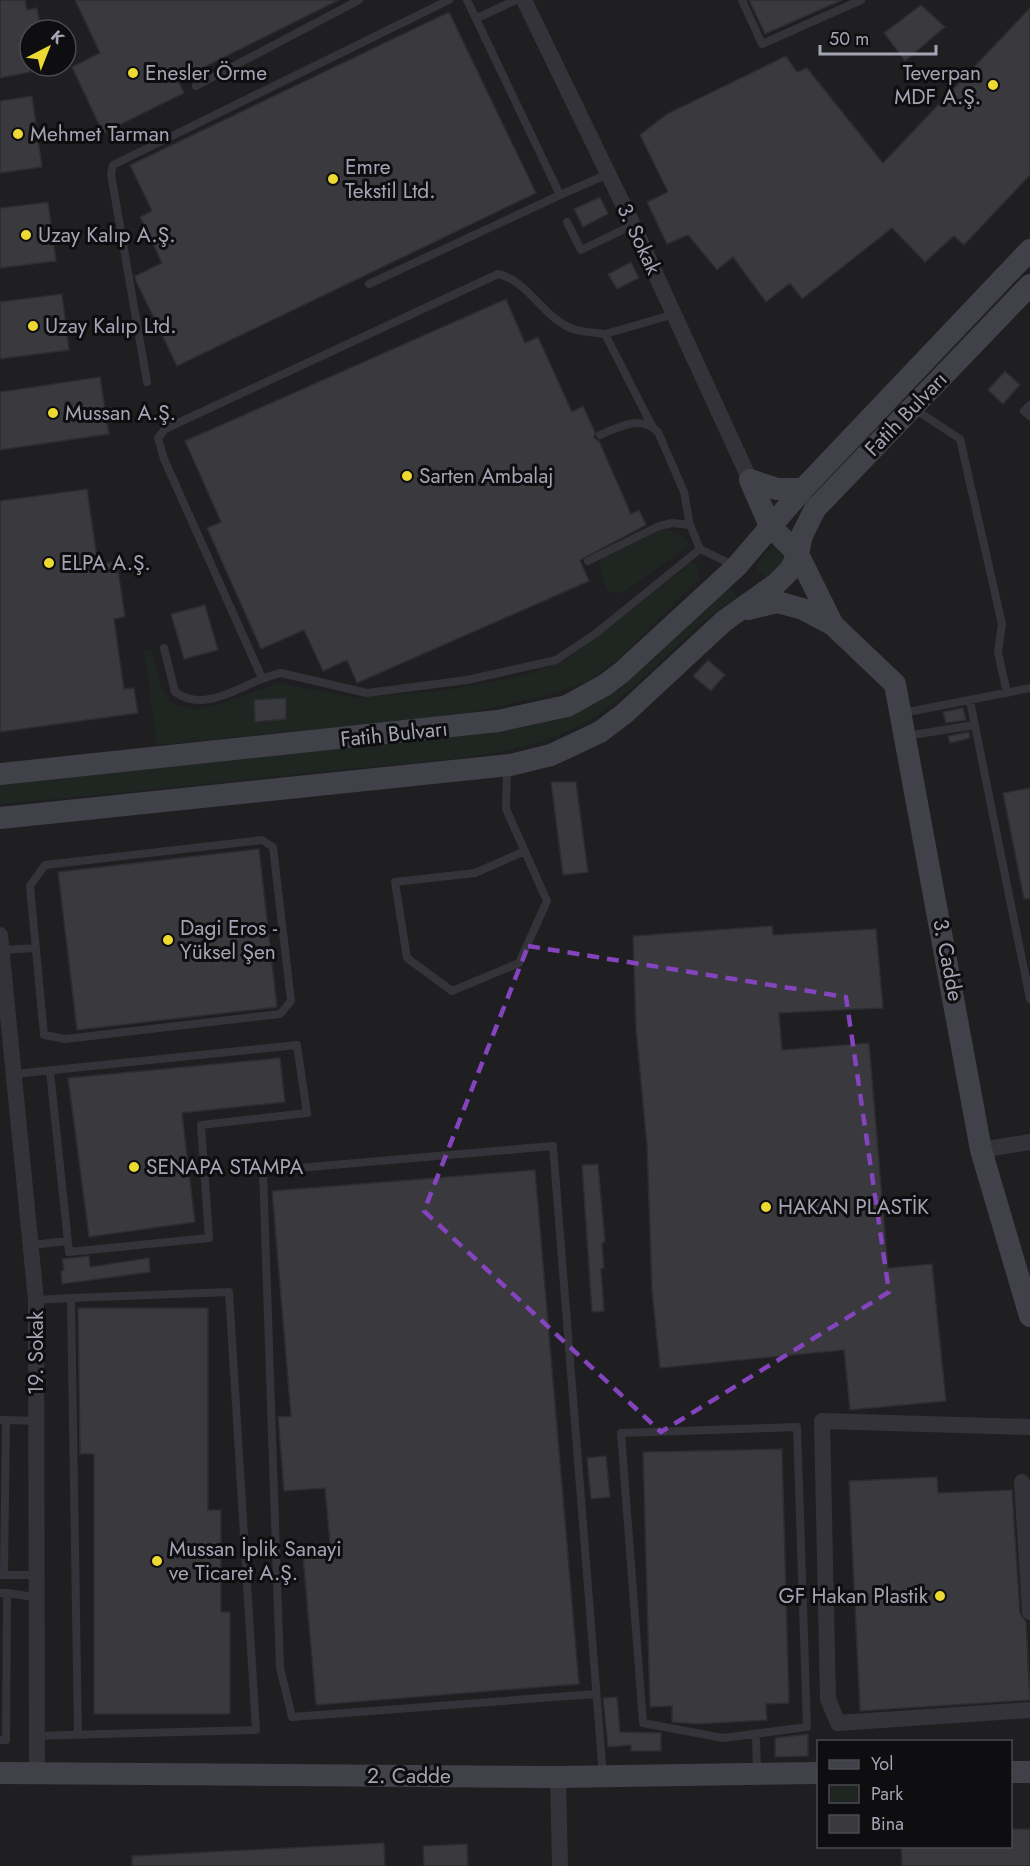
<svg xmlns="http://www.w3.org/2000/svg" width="1030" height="1866" font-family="Jost,sans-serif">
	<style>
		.built { fill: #1f1e21; fill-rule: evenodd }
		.green { fill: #1f2621 }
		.building { fill: #3a393e; stroke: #2d2c30; stroke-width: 1.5 }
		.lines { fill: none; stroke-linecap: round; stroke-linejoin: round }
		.lane { stroke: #343339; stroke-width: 8 }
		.street { stroke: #343339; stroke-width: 16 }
		.secondary { stroke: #414149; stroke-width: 22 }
		.marked { fill: none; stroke: #8344bd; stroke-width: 4.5; stroke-dasharray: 12 8; stroke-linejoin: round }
		.poi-dot { fill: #ecd932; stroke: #0e0d0f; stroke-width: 2 }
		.labels { text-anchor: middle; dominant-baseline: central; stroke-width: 6; stroke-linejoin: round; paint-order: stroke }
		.poi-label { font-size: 21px; fill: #a4a5b4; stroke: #0e0d0f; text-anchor: start }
		.street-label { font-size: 21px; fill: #a4a5b4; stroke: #0e0d0f }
	</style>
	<rect width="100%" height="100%" fill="#131214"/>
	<path class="built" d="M0,0h1030v1866h-1030zM30,30h36v36h-36zM818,1742h192v104h-192z"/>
	<path class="green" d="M664,529l18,6 6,6v6l-62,43 -8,4 -11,-4 -8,-23 4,-13 49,-23z
		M774,548l5,1 4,7 -2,8 -13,13 -11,-6c2,-11 6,-18 17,-23z
		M691,563l6,1 2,14 -81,82 -30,21 -39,14 -90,20 -302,30 -13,-94h8l10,37 6,12 13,7 16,2 17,-3 65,-23 77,15 83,-7 85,-15 42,-16z
		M725,584l13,12c-59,38 -99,99 -162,131 -65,33 -156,34 -228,42 -116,12 -232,25 -348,35v-21l568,-68 31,-13 15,-12z"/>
	<path class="building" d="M0,0h25l2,10 10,-2 4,22h-11v42l-30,6z
		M75,0h264l-161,80 6,13 -81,40 -31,-66 28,-14z
		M749,0h93l-77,34z
		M921,5l24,22 -40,34 -21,-28z
		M1030,8v167l-66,70 -10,-9 -29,26 -33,-34 -90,71 -12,-16 -24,19 -33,-45 -16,13 -29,-35 -21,9 -20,-42 21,-10 -28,-57 27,-21 119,-58 11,16 10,-4 76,95z
		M449,12l87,181 -359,173 -41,-85 -1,-5 27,-13 -22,-46 12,-6 -22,-46z
		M32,96l10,71 -42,6v-72z
		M600,197l8,17 -25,13 -9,-18z
		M48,202l8,59 -56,7v-60z
		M631,262l8,16 -22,11 -9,-15z
		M62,294l7,56 -69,9v-57z
		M506,299l19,44 13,-6 34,75 11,-6 12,26 -1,6 5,3 32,73 8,-4 7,15 -66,35 9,21 -232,102 -10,-23 -24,11 -19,-41 -43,19 -54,-121 14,-6 -36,-81z
		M1005,371l15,14 -17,19 -15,-14z
		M100,377l9,57 -109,16v-58z
		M87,489l11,75 19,-2 8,55 -11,2 10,70 10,-1 4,25 -138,19v-231z
		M205,605l13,45 -34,9 -13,-45z
		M708,660l17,15 -14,16 -18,-15z
		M286,698v21l-31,3 -1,-22z
		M963,708l3,12 -20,3 -3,-11z
		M969,732l1,6 -20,5 -2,-7z
		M551,782h25l12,90 -25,3z
		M1030,788v110l-6,1 -21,-106z
		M259,849l18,158 -200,23 -19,-158z
		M772,926l1,9 103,-6 7,79 -104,5 3,37 87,-7 19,225 44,-4 14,137 -96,9 -6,-60 -184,18 -8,-77 -5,-145 -11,-117 -3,-93z
		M280,1058l5,44 -103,11 13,109 -106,15 -21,-159z
		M598,1164l7,78 -3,1 2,25 -3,1 3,42 -12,1 -10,-147z
		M535,1170l44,514 -263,21 -13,-148 28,-3 -6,-66 -41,3 -6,-74 13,-1 -19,-225z
		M89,1256l1,11 59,-9 1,14 -88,12 -1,-13 3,-1 -2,-11z
		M78,1308h130v202h13v102h9v102h-136v-260h-14z
		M782,1449l7,254 -23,1 1,16 -70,4 -25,-2v-16l-22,1 -7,-255z
		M606,1456l4,41 -19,2 -4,-41z
		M937,1477l1,16 74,-3 8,123 6,9 4,78 -170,11 -11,-230z
		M617,1697l3,35 41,1v18h-30v-6l-23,2 -5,-49z
		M808,1734v22l-33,1v-19z
		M1011,1829h19v37h-128l-1,-20h110z
		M384,1843l1,23h-253v-10z
		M467,1844l1,22h-44l-1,-20z"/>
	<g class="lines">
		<path class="lane" d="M742,0l20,44 99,-44
			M477,18l39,-18
			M196,86l163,-86
			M560,195l48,-21
			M567,222l14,28 52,-25
			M369,284l191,-89 -93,-195
			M605,334l70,-20
			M147,382l-36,-208 2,-9 336,-165
			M1030,405l-6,6 6,5
			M913,408l47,31 42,185 -4,28 9,41
			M600,435c19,-8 41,-21 58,-3l26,60 6,33 10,24 35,17
			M588,561l71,-35 13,-3 18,2
			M164,648l11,44c33,24 72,-13 106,-19l86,20 100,-13 89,-20 39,-26 105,-85
			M262,678l-98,-219 -6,-21 7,-9 333,-155c31,7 45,44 75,55 10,3 22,4 32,5l47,92
			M970,701l60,298
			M903,713l127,-25
			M906,736l69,-11
			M507,766l-1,43 41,92 -28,62 -67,28 -45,-33 -12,-76 80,-9 50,-22
			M262,840l11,7 18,154 -11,13 -215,25 -21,-4 -14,-149 15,-21z
			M2,950l34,-2
			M14,1074l283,-29 10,68 -106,12 8,113 -140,14 -19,-181
			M31,1245l37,-4
			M36,1300l35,-2
			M0,1420h6l-2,155h-4
			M6,1420l31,1
			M797,1427l10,300 -84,11 -80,-15 -22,-290z
			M4,1575h32
			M0,1593h7l-1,147h-6
			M7,1593l28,4
			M595,1694l-303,23 -12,-49 -17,-497 290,-25 50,630
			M756,1734l1,38
			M37,1736l29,-1 190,-5 -27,-438 -158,6 7,437"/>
		<path class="street" d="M524,0l109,225 117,255
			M0,935l36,365 1,473
			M981,1150l49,-8
			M1030,1427l-208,-6 6,278 10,24 192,-13
			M1022,1482l8,130
			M558,1777l2,89"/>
		<path class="secondary" d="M750,480l20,46 28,28 35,71
			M750,480l27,9h26
			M748,609l29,-7 26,7 30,16 62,59 86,466 49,166
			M0,774l498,-53 69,-15 38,-21 17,-13 114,-105 67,-78 227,-239
			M0,818l510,-53 41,-10 49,-23 25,-19 99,-92 52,-37 14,-14 8,-16 4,-19 13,-26 215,-224
			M1010,1772h20
			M0,1773l558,4 260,-4"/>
	</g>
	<path class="marked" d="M528,946l318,51 43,295 -228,140 -237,-221z"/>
	<g class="poi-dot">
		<circle cx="133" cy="73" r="6"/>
		<circle cx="993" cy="85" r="6"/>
		<circle cx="18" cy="134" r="6"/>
		<circle cx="333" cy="179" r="6"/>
		<circle cx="26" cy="235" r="6"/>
		<circle cx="33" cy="326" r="6"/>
		<circle cx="53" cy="413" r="6"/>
		<circle cx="407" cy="476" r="6"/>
		<circle cx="49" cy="563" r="6"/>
		<circle cx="168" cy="940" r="6"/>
		<circle cx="134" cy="1167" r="6"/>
		<circle cx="766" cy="1207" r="6"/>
		<circle cx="157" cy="1561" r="6"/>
		<circle cx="940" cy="1596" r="6"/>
	</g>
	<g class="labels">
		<g class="poi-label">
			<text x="145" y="73">Enesler Örme</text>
			<text x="981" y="73" text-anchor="end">Teverpan<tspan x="981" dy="24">MDF A.Ş.</tspan></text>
			<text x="30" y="134">Mehmet Tarman</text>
			<text x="345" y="167">Emre<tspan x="345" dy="24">Tekstil Ltd.</tspan></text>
			<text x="38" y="235">Uzay Kalıp A.Ş.</text>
			<text x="45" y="326">Uzay Kalıp Ltd.</text>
			<text x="65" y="413">Mussan A.Ş.</text>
			<text x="419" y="476">Sarten Ambalaj</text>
			<text x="61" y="563">ELPA A.Ş.</text>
			<text x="180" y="928">Dagi Eros -<tspan x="180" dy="24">Yüksel Şen</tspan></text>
			<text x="146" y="1167">SENAPA STAMPA</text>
			<text x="778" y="1207">HAKAN PLASTİK</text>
			<text x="169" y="1549">Mussan İplik Sanayi<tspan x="169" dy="24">ve Ticaret A.Ş.</tspan></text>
			<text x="928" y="1596" text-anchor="end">GF Hakan Plastik</text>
		</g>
		<g class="street-label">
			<text transform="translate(639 239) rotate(65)">3. Sokak</text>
			<text transform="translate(906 414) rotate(-46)">Fatih Bulvarı</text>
			<text transform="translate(394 734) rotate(-6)">Fatih Bulvarı</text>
			<text transform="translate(948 960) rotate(79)">3. Cadde</text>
			<text transform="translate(36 1353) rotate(-90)">19. Sokak</text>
			<text x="409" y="1776">2. Cadde</text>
		</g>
	</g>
	<rect x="817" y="1740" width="195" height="108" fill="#0e0d0f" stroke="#4a4a51" stroke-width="1.5"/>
	<rect x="829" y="1760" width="30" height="9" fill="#414149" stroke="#4a4a51" stroke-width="1.5"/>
	<text x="871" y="1770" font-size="18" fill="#a4a5b4">Yol</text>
	<rect x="829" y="1785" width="30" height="18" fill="#1f2621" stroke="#4a4a51" stroke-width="1.5"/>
	<text x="871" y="1800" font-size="18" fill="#a4a5b4">Park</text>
	<rect x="829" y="1815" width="30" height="18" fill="#3a393e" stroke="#4a4a51" stroke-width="1.5"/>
	<text x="871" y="1830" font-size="18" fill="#a4a5b4">Bina</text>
	<g transform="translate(48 48) rotate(42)"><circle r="28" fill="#0e0d0f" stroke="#4a4a51" stroke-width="1.5"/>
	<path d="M0-4.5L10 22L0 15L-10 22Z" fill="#ecd932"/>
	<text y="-9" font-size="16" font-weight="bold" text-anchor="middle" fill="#a4a5b4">K</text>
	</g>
	<path d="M820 45v9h116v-9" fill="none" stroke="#a4a5b4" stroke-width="3"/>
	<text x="829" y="45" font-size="18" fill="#a4a5b4" stroke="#0e0d0f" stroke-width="4.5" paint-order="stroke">50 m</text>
</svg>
